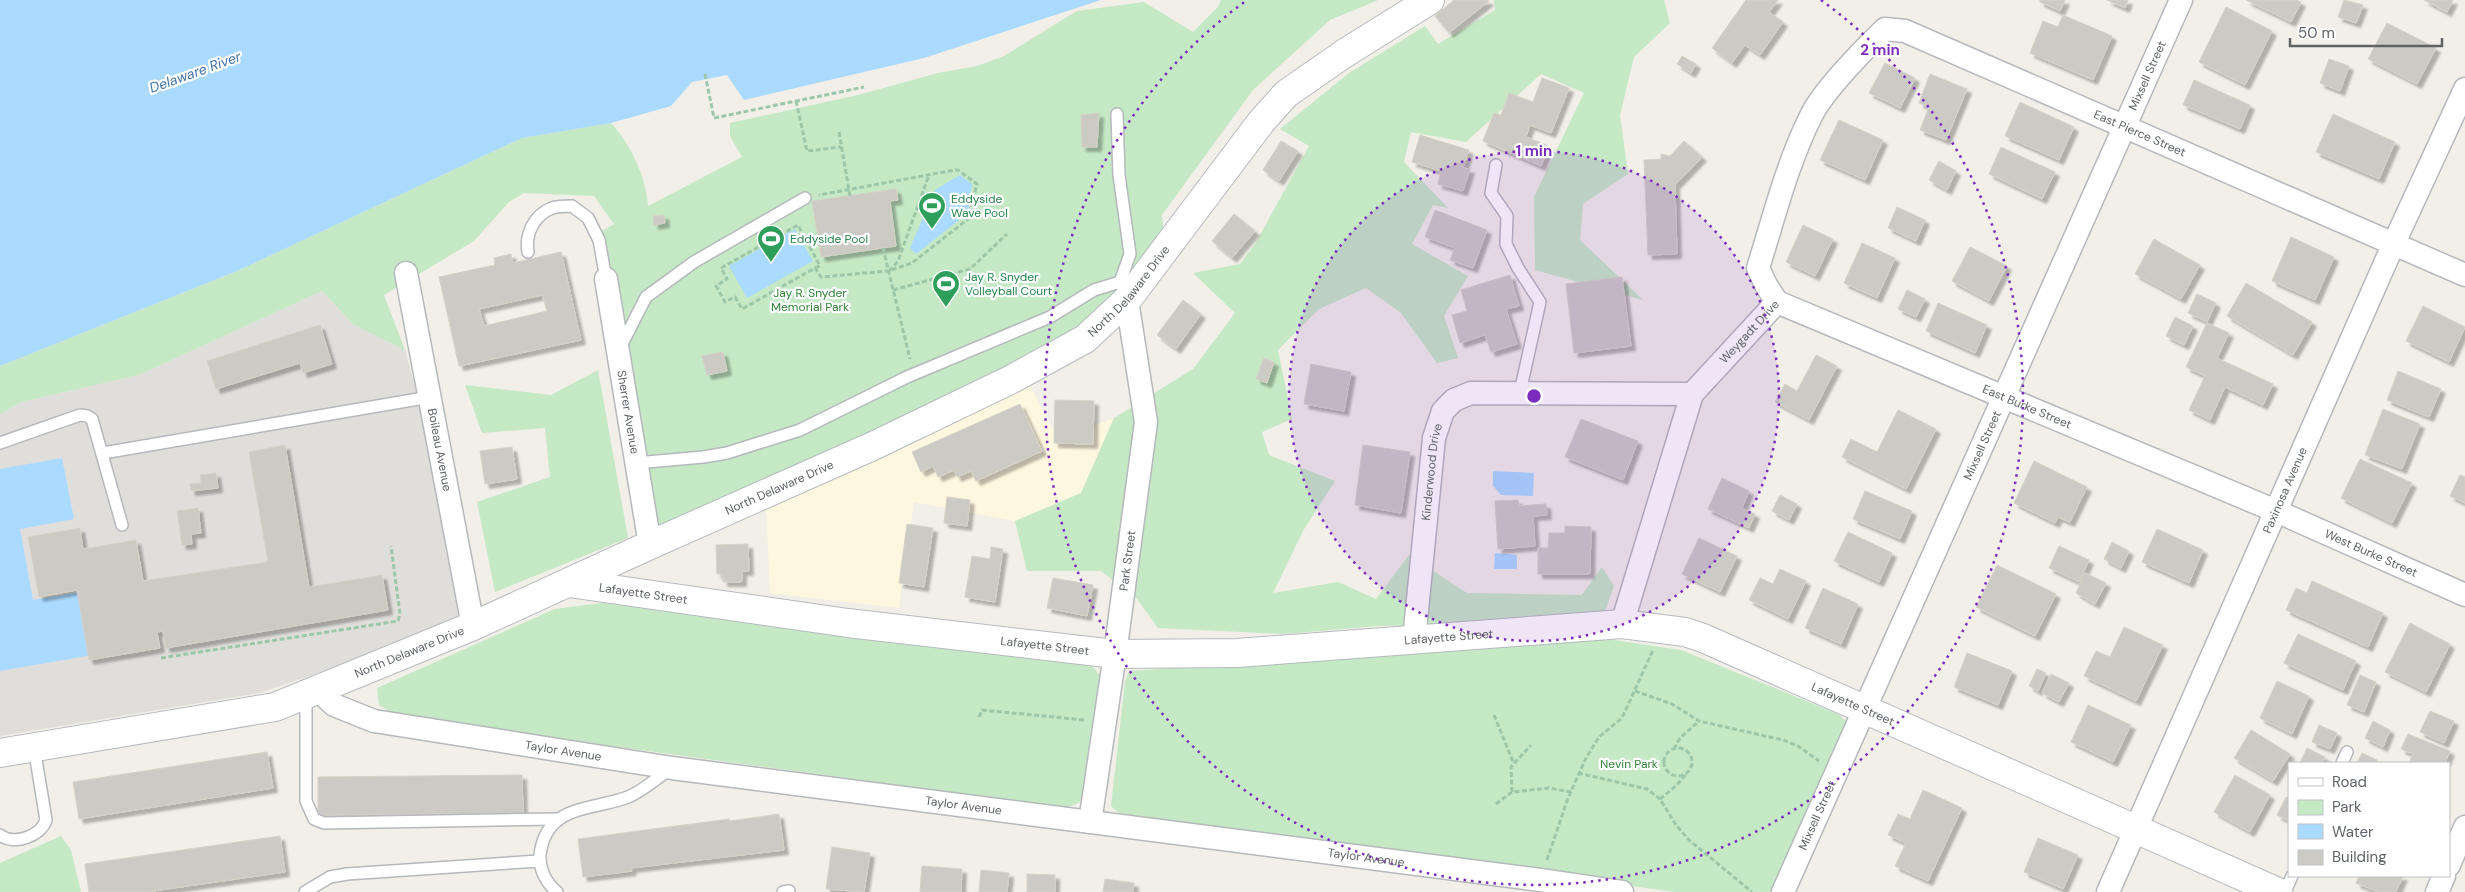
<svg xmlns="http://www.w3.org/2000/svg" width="2465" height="892" font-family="'DM Sans',sans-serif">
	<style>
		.commercial { fill: #fef7e0 }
		.industrial { fill: #e0deda }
		.green { fill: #c5e8c5 }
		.water { fill: #aadaff }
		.building { fill: #cccac5; stroke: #d6d1c6; fill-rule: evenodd; filter: url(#shadow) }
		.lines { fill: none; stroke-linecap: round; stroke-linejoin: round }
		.lane-casing { stroke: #b5b8bc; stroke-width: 14 }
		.street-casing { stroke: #b5b8bc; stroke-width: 25 }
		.secondary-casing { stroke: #b6babf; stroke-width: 30 }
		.path { stroke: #9cc7a9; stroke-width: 3; stroke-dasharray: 5 2.5; stroke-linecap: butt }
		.lane { stroke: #fff; stroke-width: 11 }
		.street { stroke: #fff; stroke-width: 22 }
		.secondary { stroke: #fff; stroke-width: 28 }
		.ring { fill: none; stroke: #7b2cbf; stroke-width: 2.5; stroke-dasharray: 2.5 5 }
		.labels { text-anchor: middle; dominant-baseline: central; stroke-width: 4.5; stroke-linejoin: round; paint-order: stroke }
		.street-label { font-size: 12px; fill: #5f6368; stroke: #fff }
		.leisure-label { font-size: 12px; fill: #27864d; stroke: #fff; text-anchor: start }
		.park-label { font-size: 12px; fill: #348238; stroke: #fff }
		.water-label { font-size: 14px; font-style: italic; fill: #4174aa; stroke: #fff }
		.centre { fill: #7b2cbf; stroke: #fff; stroke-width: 2.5 }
		.ring-label { font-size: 15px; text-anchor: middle; font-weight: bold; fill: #7b2cbf; stroke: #fff; stroke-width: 4.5; stroke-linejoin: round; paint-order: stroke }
	</style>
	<defs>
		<filter id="shadow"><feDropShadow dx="4.5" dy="4.5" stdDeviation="1" flood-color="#0004"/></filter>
	</defs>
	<rect width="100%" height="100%" fill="#f1efe8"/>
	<path class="commercial" d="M1028,382l30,58 56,-22 -33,75 -66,28 -101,-19 -15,106 -129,-15 -4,-88z"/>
	<path class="industrial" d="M322,291l32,34 51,25 18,65 36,205 -78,32 -122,41 -259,43v-322l21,-12 118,-27z"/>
	<path class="green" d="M1221,0h157l-48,20 -77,70 -91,125 3,35 -80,89 -435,206 -32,-193 -16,-121 12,-7 -20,-28 -70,-3 -15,9 -35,39 -90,54 21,55 -51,-25 -32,-34 -183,84 -118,27 -21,12v-48l237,-95 285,-133 89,-15c20,22 35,53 37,83l94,-49 -12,-21v-13l128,-28 80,-22 39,-7 27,-10 73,-45 67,-9 49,30 25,-25z
		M1494,0h170l6,23 -36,34 -14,58 8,59 -45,30 -3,36 63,60 -108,-30 -1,-73 50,-104 -43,-19 -75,68 -55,-10 -7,30 44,46 -15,-3 -21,39 56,32 -24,40 14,42 -21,5 -36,-50 -35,-25 -47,21 -41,41 14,69 -30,13 7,23 66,26 -32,50 -30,62 65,-11 38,17 33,-44 58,38 115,2 20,-28 12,19 -10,28 -71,9 -154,3 -96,8 -125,-6 -21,-29 -36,-28h-74l-12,-50 66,-28 33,-75 79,-49 42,-56 -42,-40 47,-9 15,-20 54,-98 -29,-17 69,-56 76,-47 13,18 57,-34z
		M598,370l30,168 -133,54 -18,-90 73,-25 -5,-49 -63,5 -17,-48 86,10z
		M601,603l486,56 13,17 -16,115 -4,11 -16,7c-223,-33 -447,-61 -669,-94l-16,-10 -2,-17 178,-79z
		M1600,638l81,12 157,64 8,7 -74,171h-98l-530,-75 -25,-4 -8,-7 14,-124 4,-11z
		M61,836l10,14 10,42h-81v-29z"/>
	<path class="water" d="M0,0h1101l-177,58 -180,42 -17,-25 -35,7 -21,24 -60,17 -89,15 -285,133 -237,95z
		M960,175l12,9 -4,29 -52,41 -6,-6 25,-58z
		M795,229l18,32 -66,37 -18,-32z
		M62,458l12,61 -54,10 13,71 47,-8 12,63 -92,16v-202z
		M1493,471l41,2 -1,23 -32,-1 -8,-9z
		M1495,553l22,2v14h-23z"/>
	<path class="building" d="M1454,0h33l2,1 -40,32 -14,-17z
		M1746,0h32l-9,12 14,10 -23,33 -15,-10 -13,18 -20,-15z
		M2040,0h25l-5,11 -20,-9z
		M2107,0h21l-3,8z
		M2246,0h50l5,2 -10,20z
		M2344,0l19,5 -7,18 -18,-6z
		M2424,0h29l-6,12z
		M2226,7l46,24 -27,54 -46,-23z
		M2063,15l49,21 -19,44 -63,-27 13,-32 15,6z
		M2387,23l49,25 -19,36 -49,-25z
		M1682,56l14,8 -5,9 -14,-9z
		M2329,59l20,7 -9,25 -20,-8z
		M1885,63l30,15 -15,30 -31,-15z
		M1930,74l37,15 -21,51 -26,-10 9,-23 -10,-4z
		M1542,78l27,10 -18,45 -21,-8 -4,12 23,9 -8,20 -58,-25 11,-28 7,2 8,-22 24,9z
		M2194,80l56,25 -10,24 -57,-24z
		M2020,102l54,25 -15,33 -54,-24z
		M1099,113l-2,34h-15l-1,-32z
		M2333,114l62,28 -16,37 -63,-27z
		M1839,120l44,20 -18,40 -45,-20z
		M1420,135l49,15 -6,18 7,1 -7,22 -25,-7 3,-13 -29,-9z
		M1281,141l17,10 -19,30 -16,-11z
		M1684,141l18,16 -27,28 2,69 -29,1 -4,-95 17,-1v-5l9,2z
		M2001,147l54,25 -13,27 -53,-25z
		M1939,161l17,10 -9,19 -18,-10z
		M896,189l2,11 -8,1 6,45 -75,11 -9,-56z
		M1897,207l28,13 -9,21 -28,-13z
		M1435,210l52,20 -14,38 -23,-8 5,-12 -30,-11z
		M1234,214l21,17 -23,27 -20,-17z
		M664,215l1,8 -11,2 -1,-9z
		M1803,225l30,14 -18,37 -29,-14z
		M2291,237l43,20 -19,43 -43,-19z
		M2154,239l46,26 -19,34 -46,-25z
		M1862,243l33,15 -18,40 -33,-15z
		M1970,247l37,19 -18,35 -37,-20z
		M561,252l20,88 -122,26 -20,-89 56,-12 -1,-7 17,-4 2,9zM542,295l5,16 -63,15 -5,-17z
		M1510,275l9,31 -13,3 11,35 -26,8 -6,-17 -25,8 -8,-28 15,-4 -6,-21z
		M1622,277l9,69 -57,7 -8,-69z
		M2246,283l66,39 -19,33 -66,-39z
		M1907,290l18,9 -9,18 -18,-8z
		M2197,294l19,9 -9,19 -19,-9z
		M1183,300l18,14 -25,35 -19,-14z
		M1938,303l49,22 -12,28 -49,-22z
		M2423,306l42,21 -16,35 -43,-21z
		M2175,317l18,9 -9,19 -18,-9z
		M2207,323l22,10 -12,25 56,26 -10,21 -38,-18 -15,33 -21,-10 16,-34 -19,-9z
		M320,325l12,39 -29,9 -3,-10 -84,26 -9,-28z
		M723,352l4,19 -20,4 -5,-19z
		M1816,355l21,11 -28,54 -34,-18 10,-18 12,7z
		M1264,358l10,4 -7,21 -11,-4z
		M1311,364l40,8 -7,39 -40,-7z
		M2398,371l43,18 -12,28 -42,-17z
		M1055,400l39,1 -1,43 -39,-1z
		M1020,404l22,47 -66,30 -5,-10 -14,6 -3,-7 -16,7 -5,-11 -12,6 -9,-20z
		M2383,409l37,15 -18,45 -37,-14z
		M1898,410l38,19 -30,60 -64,-32 9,-18 26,13z
		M1581,419l57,22 -15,39 -58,-23z
		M285,445l24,142 73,-12 6,35 -222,38 -3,-17 -6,1 3,16 -71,12 -12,-70 -38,7 -11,-60 52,-9 3,21 53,-9 7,41 125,-19 -19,-110z
		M1363,445l47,7 -9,61 -46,-8z
		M512,447l5,32 -32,5 -5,-33z
		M2360,459l52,24 -20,40 -51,-25z
		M2034,461l53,26 -17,35 -12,-5 -3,6 -41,-20z
		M216,473l2,15 -27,3 -1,-7 11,-1 -1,-8z
		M2460,475l5,2v26l-15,-7z
		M1722,478l27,13 -7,17 13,6 -6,14 -41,-19z
		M1865,491l47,20 -12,28 -47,-20z
		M1780,495l17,9 -8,16 -17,-9z
		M947,497l23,3 -3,26 -23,-3z
		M1518,500l1,6 27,-2 1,11 -14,1 2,30 -37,3 -3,-48z
		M198,508l3,25 -10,1 1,10 -10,1 -5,-34z
		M907,524l26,4 -9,59 -25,-4z
		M1565,526l26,1 -1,47h-52v-26h10l1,-15h16z
		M2157,529l46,21 -14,33 -47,-21z
		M1848,532l44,21 -13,29 -45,-21z
		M1699,538l38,18 -17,36 -38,-18z
		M2112,542l17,9 -8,17 -17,-9z
		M748,544l1,27h-7v11h-19v-8h-6l-1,-29z
		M2059,546l30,14 -10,22 -30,-14z
		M991,547l12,2 -8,53 -30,-5 7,-41 18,3z
		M1997,565l59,29 -21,42 -59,-29z
		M1780,569l26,12 -18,38 -39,-19 11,-22 13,6z
		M2085,573l21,10 -11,21 -19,-11z
		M1053,578l40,7 -6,31 -40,-8z
		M2312,581l71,32 -15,34 -82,-37 10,-22 11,5z
		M1823,588l35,16 -17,40 -36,-16z
		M2410,623l40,21 -24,48 -41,-20z
		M2124,627l39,18 -27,56 -52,-25 12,-25 14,6z
		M2298,634l58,27 -13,29 -59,-27z
		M1967,653l45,18 -14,34 -44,-18z
		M2037,669l9,4 -8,18 -9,-5z
		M2051,674l18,9 -10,19 -17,-9z
		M2360,675l16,7 -12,30 -17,-7z
		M2277,681l32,15 -17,38 -32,-16z
		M2088,705l43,20 -18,37 -42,-20z
		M2430,711l24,10 -10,22 -24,-11z
		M2373,721l17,9 -7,17 -18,-9z
		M2319,725l18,8 -7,16 -18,-7z
		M2251,730l39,24 -17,27 -39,-23z
		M2408,734l42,17 -5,12h-36l4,-9 -12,-5z
		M2307,748l18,9 -3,6h-22z
		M267,752l6,36 -194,31 -6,-37z
		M2362,753l15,7 -1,3h-19z
		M522,775l1,38 -205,2v-38z
		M2235,775l35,20 -20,37 -36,-20z
		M1923,790l39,18 -34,73 -33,-15 11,-23 -18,-8 10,-21 12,5z
		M2286,797l3,1v23l-12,-6z
		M779,814l5,36 -153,18 1,3 -49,6 -5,-38 151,-20 1,2z
		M280,836l5,36 -139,20h-57l-4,-28z
		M2038,838l40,17 -15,34 -39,-17z
		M832,847l38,6 -6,39 -38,-3z
		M922,866l40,3 -1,23h-41z
		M981,870l28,3 -2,19h-28z
		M1027,874l28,1v17h-28z
		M2359,876h44l-7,16h-18l-22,-9z
		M1105,879l29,4 -1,9h-30z"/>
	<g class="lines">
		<defs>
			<path id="lane" d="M1117,114l2,61 11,79 -10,28 3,7
				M1496,165l-5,28 16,23 -1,28 12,24 22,34 -20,90
				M528,252c-3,-18 6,-37 24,-44 6,-2 14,-2 20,-2l16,12 11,22 7,39
				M621,346l25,-49 48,-35 111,-64
				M0,443l80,-28 7,1 5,3 30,106
				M103,453l327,-56
				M636,463l67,-6 24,-4 73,-23 107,-53 143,-60 44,-27 26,-8
				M306,695v106l8,18 10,4 232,-4
				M2342,763l5,-11
				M0,835c14,11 41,1 46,-15l-12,-73
				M305,892l25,-15 17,-3 192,-13
				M557,892c-11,-9 -18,-23 -17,-37 6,-51 51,-44 88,-58 15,-6 29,-19 42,-28
				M783,892l6,-1
				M2285,892l7,-16"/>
			<g id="street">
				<path id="s1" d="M406,273l67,353"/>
				<path id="s2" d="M606,279l44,266"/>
				<path id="s3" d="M1777,302l-11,-17 -8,-17c16,-51 29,-104 53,-152 12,-25 53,-67 74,-87l20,2 560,244"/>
				<path id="s4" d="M1777,302l499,209 189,84"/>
				<path id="s5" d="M1622,624l70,-230 85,-92"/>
				<path id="s6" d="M1414,640l20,-202 9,-27 11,-11 17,-7 221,1"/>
				<path id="s7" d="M317,689l17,16 40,16 298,47 868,112 82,12"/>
				<path id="s8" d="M1090,822l25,-168 31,-232 -19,-122"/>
				<path d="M2449,865l16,-38"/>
				<path id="s9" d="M1783,892l398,-892"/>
				<path id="s10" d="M2108,892l286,-649 71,-154"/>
				<path d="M2437,892l7,-16"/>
			</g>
			<g id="secondary">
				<path id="s11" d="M569,583l279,40 267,31 122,-1 385,-29 63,8 18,6 575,254"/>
				<path id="s12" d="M0,753l275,-46 198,-81 177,-81 223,-99 139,-67 73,-40 42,-39 134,-178 25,-28 59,-41 85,-53"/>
			</g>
		</defs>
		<use href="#lane" class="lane-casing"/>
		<use href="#street" class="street-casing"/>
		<use href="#secondary" class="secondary-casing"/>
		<path class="path" d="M705,74l9,44 150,-31
			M796,101l11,50 34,-4
			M839,132l11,64
			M883,248l27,111
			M815,268l5,-2 -22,-41 -77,43 6,11 -11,7 9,16 10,-5 7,12 73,-41 6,9 67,-6 24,-8 56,-44 9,-35 -19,-14h-3l-136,25
			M889,271l9,-10 31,-86
			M893,290l77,-21 37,-35
			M161,658l237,-37 2,-7 -9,-68
			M1635,691l37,13 27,17 84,19 15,6 21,15
			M1494,715l20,49
			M979,717l3,-7 103,10
			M1664 762a14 14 0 1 1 28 0a14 14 0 1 1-28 0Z
			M1674,749l6,-11 19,-17
			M1578,773l69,16 13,10 16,26 13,15 63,52
			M1512,792l-1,-25 20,-22
			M1660,799l17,-14 9,-11
			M1496,804l16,-12 37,-4 22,4
			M1547,860l21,-62 18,-40 13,-21 23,-19 31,-68"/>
		<use href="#lane" class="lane"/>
		<use href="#street" class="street"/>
		<use href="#secondary" class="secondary"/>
	</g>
	<circle cx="1534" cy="396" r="245" fill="#7b2cbf" fill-opacity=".12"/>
	<g class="ring">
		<circle cx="1534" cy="396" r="245"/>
		<path d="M1821 0A489 489 0 1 1 1247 0"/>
	</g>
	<defs>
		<symbol id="stadium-pin" viewBox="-11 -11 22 30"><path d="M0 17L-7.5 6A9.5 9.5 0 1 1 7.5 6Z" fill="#2e9e5b" stroke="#fff"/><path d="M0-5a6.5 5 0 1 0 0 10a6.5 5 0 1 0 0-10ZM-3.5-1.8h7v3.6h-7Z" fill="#fff"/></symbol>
	</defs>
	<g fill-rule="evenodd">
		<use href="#stadium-pin" x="916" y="190" width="32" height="43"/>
		<use href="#stadium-pin" x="755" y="223" width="32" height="43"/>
		<use href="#stadium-pin" x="930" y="268" width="32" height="43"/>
	</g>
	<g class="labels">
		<g class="street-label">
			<text stroke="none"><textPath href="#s9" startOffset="894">Mixsell Street</textPath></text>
			<text stroke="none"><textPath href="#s3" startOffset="591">East Pierce Street</textPath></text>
			<text stroke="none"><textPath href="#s12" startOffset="1234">North Delaware Drive</textPath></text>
			<text stroke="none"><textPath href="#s5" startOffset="325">Weygadt Drive</textPath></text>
			<text stroke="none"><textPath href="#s4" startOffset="271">East Burke Street</textPath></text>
			<text stroke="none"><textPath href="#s2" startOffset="135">Sherrer Avenue</textPath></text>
			<text stroke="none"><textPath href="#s9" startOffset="489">Mixsell Street</textPath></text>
			<text stroke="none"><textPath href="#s1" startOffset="180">Boileau Avenue</textPath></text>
			<text stroke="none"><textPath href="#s6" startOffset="169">Kinderwood Drive</textPath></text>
			<text stroke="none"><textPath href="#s12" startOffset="829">North Delaware Drive</textPath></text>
			<text stroke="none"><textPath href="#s10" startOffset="439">Paxinosa Avenue</textPath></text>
			<text stroke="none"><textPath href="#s4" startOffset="645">West Burke Street</textPath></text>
			<text stroke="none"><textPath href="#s8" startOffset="264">Park Street</textPath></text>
			<text stroke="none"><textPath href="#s11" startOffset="75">Lafayette Street</textPath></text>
			<text stroke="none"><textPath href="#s11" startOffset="885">Lafayette Street</textPath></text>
			<text stroke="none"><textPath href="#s11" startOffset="480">Lafayette Street</textPath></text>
			<text stroke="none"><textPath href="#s12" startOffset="424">North Delaware Drive</textPath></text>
			<text stroke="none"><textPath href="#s11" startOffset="1305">Lafayette Street</textPath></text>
			<text stroke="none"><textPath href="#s7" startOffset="258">Taylor Avenue</textPath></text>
			<text stroke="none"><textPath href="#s7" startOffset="662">Taylor Avenue</textPath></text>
			<text stroke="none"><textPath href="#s9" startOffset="84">Mixsell Street</textPath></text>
			<text stroke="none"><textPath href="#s7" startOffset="1068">Taylor Avenue</textPath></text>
		</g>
		<g class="leisure-label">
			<text x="951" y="199">Eddyside<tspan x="951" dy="14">Wave Pool</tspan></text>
			<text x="790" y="239">Eddyside Pool</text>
			<text x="965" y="277">Jay R. Snyder<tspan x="965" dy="14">Volleyball Court</tspan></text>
		</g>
		<g class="park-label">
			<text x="810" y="293">Jay R. Snyder<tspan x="810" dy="14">Memorial Park</tspan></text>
			<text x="1629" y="764">Nevin Park</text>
		</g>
		<g class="water-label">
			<text transform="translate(195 72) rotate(-20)">Delaware River</text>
		</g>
	</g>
	<circle cx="1534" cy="396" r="8" class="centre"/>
	<g class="ring-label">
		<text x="1880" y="55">2 min</text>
		<text x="1534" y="156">1 min</text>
	</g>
	<rect x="2288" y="762" width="162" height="115" fill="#ffffff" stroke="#bfc1c3"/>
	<rect x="2298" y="778" width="25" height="8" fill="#ffffff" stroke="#bfc1c3"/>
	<text x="2332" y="787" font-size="15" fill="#5f6368">Road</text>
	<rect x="2298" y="800" width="25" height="15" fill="#c5e8c5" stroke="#bfc1c3"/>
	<text x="2332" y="812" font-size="15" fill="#5f6368">Park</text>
	<rect x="2298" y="824" width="25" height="15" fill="#aadaff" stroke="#bfc1c3"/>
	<text x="2332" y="837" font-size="15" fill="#5f6368">Water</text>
	<rect x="2298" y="850" width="25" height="15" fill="#cccac5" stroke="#bfc1c3"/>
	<text x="2332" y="862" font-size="15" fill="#5f6368">Building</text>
	<path d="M2290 38v8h152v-8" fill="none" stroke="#5f6368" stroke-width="2.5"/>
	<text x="2298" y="38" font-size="15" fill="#5f6368" stroke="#ffffff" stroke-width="4" paint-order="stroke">50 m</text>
</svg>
